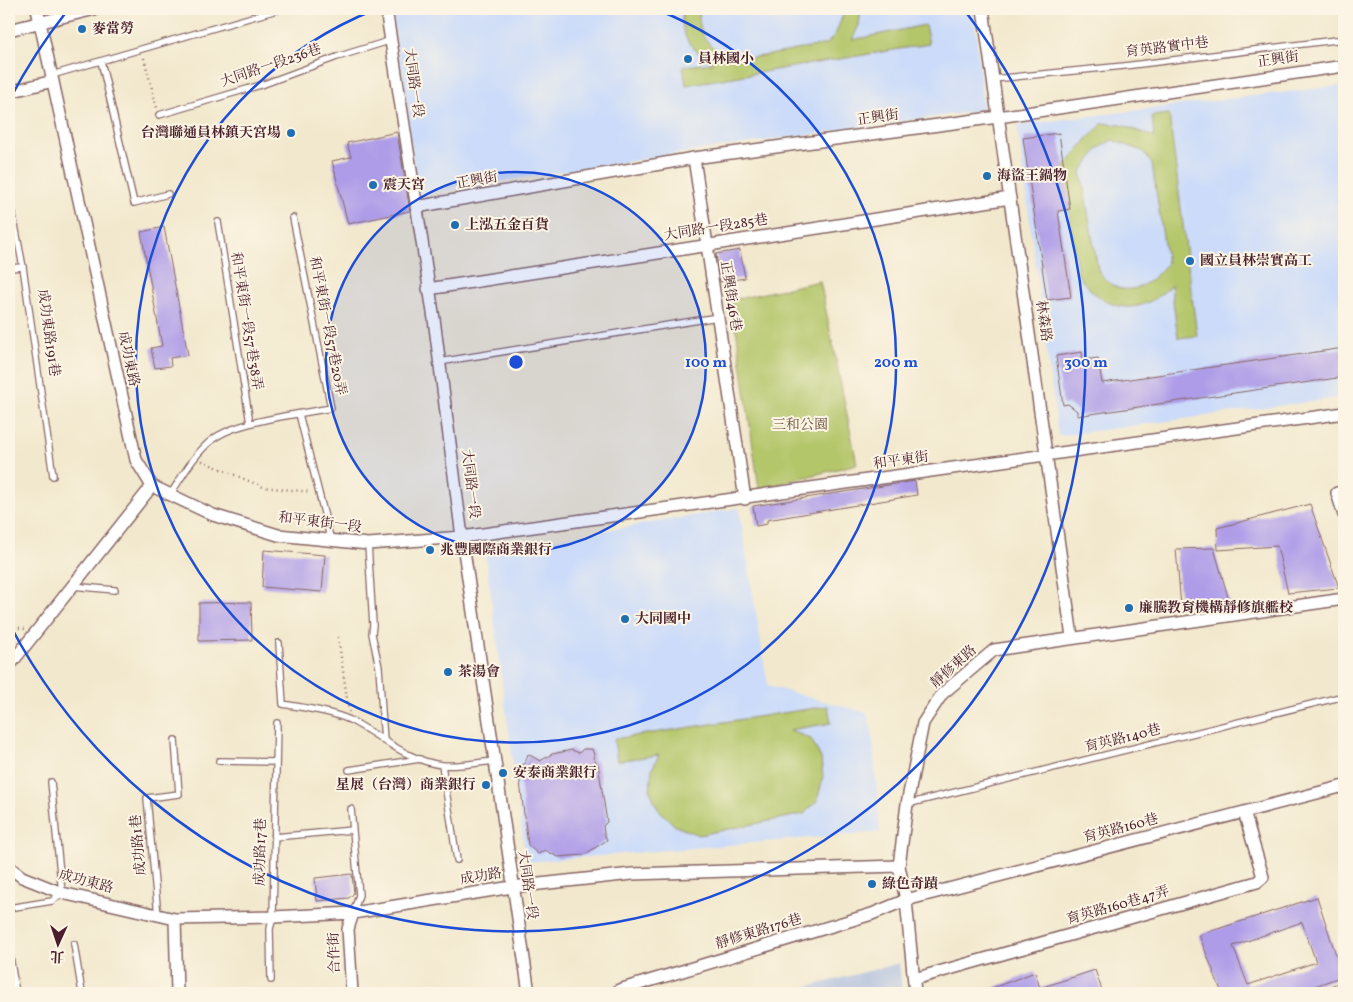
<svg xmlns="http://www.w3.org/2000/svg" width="1353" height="1002" font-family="Vollkorn,'Noto Serif TC',serif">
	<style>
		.built { fill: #cbdbf9 }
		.industrial { fill: #b7c5de }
		.green { fill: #b4c66a; stroke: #7f724a; fill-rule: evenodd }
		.building { fill: #ae9ce8; fill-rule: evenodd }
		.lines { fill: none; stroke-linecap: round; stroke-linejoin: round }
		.service-casing { stroke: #856564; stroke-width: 8 }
		.minor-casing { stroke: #856564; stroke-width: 14 }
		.tertiary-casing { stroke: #856564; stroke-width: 16 }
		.path { stroke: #856564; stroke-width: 2.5; stroke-dasharray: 1 4; stroke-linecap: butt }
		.service { stroke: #fff; stroke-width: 5.5 }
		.minor { stroke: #fff; stroke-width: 11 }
		.tertiary { stroke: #fff; stroke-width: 14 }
		.ring { fill: none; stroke: #1d4ed8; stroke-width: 2.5 }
		.poi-dot { fill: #1f6fb2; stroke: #fcf5e5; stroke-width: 2 }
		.labels { text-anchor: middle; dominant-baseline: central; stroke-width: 4; stroke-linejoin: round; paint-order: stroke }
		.poi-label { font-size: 14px; font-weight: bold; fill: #4a1f2b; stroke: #fcf5e5; text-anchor: start }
		.street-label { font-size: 14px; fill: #4a1f2b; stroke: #fcf5e5 }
		.park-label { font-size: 14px; fill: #6a513e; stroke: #fcf5e5 }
		.centre { fill: #1d4ed8; stroke: #fcf5e5; stroke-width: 2.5 }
		.ring-label { font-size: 15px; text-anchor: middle; font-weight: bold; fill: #1d4ed8; stroke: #fcf5e5; stroke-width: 4; stroke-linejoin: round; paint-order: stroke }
	</style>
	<rect width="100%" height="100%" fill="#fcf5e5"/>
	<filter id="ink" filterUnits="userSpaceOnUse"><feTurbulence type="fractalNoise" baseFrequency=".02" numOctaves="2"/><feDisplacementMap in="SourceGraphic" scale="10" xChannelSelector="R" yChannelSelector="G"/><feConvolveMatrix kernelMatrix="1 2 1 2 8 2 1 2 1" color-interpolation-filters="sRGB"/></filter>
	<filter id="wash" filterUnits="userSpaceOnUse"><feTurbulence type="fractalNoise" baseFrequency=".0096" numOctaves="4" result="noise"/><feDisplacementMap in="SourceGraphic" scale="20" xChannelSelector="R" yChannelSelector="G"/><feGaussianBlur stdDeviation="1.12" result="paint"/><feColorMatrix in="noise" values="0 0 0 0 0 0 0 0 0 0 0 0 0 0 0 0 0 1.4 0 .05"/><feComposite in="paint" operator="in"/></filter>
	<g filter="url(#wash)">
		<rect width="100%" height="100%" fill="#f2e8cd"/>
		<path class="built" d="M391,9h583l9,101 -281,40 -284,44z
			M1344,85v312l-286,39 -41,-311z
			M739,508l29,178 99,27 5,17 8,102 -354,30 -41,-311z"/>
		<path class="industrial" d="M899,963l3,30h-118z"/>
		<path class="green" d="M683,9h18c-4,8 -1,18 2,26 5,10 19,21 31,24 10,2 77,-12 93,-15l9,-11 9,-24h16l-2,16 -7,15 73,-15 4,19 -243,41 -3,-19 30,-3c-22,-12 -35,-29 -30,-54z
			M1169,114l28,222 -19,2 -7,-53c-32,34 -67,27 -93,-10l-15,-106 25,-31 15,-15 19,2 32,12 -2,-21zM1112,140l31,11 9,13 15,99c-19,26 -48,40 -69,7l-17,-98 18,-24z
			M820,281l37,183 -98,25 -27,-189z
			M828,706l3,17 -41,7 21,9 10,19 2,20 -6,23 -13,13 -105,21 -24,-9 -17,-17 -8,-18 2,-22 7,-14 -42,6 -3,-22z"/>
		<g id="blocks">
			<path class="building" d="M397,132l13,79 -62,13 -16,-63 19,-4 -4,-14z
				M1059,133l11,76 -12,2 13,86 -24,3 -24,-162z
				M164,227l24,128 -18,3 1,8 -16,2 -4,-20 11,-2 -21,-114z
				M740,250l5,28 -25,4 -4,-28z
				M1344,348v29l-267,39v-5l-9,-7 -5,1 -7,-49 26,-4 1,8 15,-2 4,25z
				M915,481l2,14 -150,25v4l-11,2 -3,-20z
				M1310,504l29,84 -51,5 -11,-47 -59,4 -1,-22z
				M1214,548l16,56 -49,2 -5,-57z
				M264,550l61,5 -3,37 -60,-5z
				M251,602l1,38 -53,1v-38z
				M583,749h9l2,6 -1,4 5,5 9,58 -4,4 1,7 3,7 -23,15 -26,2 -13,-7 -7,4 -10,-9 -10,-78 7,-3 3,-10 12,7 12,-7 20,-4 7,3z
				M352,874l2,19 -5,5 -32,3 -2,-23z
				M1317,897l26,79 -48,17h-73l-23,-58zM1302,922l14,40 -68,23 -15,-39z
				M1095,970l8,23h-124l56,-21 5,16z"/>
		</g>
	</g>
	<g filter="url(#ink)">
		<use href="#blocks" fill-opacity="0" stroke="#856564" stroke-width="1"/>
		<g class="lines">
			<defs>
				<path id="service" d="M101,61l33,142 34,-9
					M52,75l228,-66
					M993,79l131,-13 220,-27
					M159,115l105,-31 73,-27 55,-17
					M9,194l14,73 30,209
					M218,222l32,201
					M9,268l14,-1
					M439,362l279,-45
					M299,414l32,127
					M170,495c12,-18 24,-41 42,-55 23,-19 88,-26 119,-32l-38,-190
					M368,544l5,81 -1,9 7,33 5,74
					M72,586l43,4
					M279,643l4,61c22,4 46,7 67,16 30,15 57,41 92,45 18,2 37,-3 54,-4
					M219,761l56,1
					M442,765l15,95
					M349,770l71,-11
					M907,804l437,-108
					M351,809l8,86 -6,18
					M274,837l79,-7
					M9,908l43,-7 10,-8 -11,-111
					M158,916l-11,-118 32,-4 -4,-54
					M74,944l8,49
					M9,950l7,43
					M271,980l-1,-51 3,-12 4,-194"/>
				<path id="minor" d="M37,9l99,451 16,26 61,29 65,20 90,9 94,-7 882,-124
					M386,9l48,310 28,218 67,456
					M983,9l89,628
					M9,30l86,-21
					M9,92l44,-11
					M694,158l51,341
					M416,207l278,-49 304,-41 346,-51
					M428,289l582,-91
					M1337,493l7,22
					M9,666l143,-180
					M9,867l13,10 40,16 113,26 98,-2 80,-4 159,-26 120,-13 267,-8
					M175,919l2,74
					M914,979l343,-97 6,-5 -19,-65
					M619,990l253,-76 34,-14 438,-114
					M352,993l-4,-64 5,-16
					M915,993l-9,-93 -7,-34 8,-62 16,-81 19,-29 52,-44 350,-51"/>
				<path id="tertiary" d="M1333,993l11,-4"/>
			</defs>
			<use href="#service" class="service-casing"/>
			<use href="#minor" class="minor-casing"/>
			<use href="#tertiary" class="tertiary-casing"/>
			<path class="path" d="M144,58l13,50
				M202,461l61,26 48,5
				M9,626l16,3
				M338,637l11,75"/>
			<use href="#service" class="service"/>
			<use href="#minor" class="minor"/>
			<use href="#tertiary" class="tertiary"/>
		</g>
	</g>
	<circle cx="516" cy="362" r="190" fill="#1d4ed8" fill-opacity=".12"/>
	<g class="ring">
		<circle cx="516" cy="362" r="190"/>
		<path d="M658 10A380 380 0 1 1 374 10"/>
		<path d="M10 99A570 570 0 0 1 67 11M965 11A570 570 0 1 1 10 625"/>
	</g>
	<g class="poi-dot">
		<circle cx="82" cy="29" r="5"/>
		<circle cx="688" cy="59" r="5"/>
		<circle cx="291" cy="133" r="5"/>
		<circle cx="987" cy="176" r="5"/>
		<circle cx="373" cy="185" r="5"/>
		<circle cx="455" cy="225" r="5"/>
		<circle cx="1190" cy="261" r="5"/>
		<circle cx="430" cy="550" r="5"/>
		<circle cx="1129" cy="608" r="5"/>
		<circle cx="625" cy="619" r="5"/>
		<circle cx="448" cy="672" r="5"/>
		<circle cx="503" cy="773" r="5"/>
		<circle cx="486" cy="785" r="5"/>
		<circle cx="872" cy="884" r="5"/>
	</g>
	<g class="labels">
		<g class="poi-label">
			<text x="92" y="29">麥當勞</text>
			<text x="698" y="59">員林國小</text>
			<text x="281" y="133" text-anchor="end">台灣聯通員林鎮天宮場</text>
			<text x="997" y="176">海盜王鍋物</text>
			<text x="383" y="185">震天宮</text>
			<text x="465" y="225">上泓五金百貨</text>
			<text x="1200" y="261">國立員林崇實高工</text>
			<text x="440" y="550">兆豐國際商業銀行</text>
			<text x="1139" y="608">廉騰教育機構靜修旗艦校</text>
			<text x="635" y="619">大同國中</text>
			<text x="458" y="672">茶湯會</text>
			<text x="513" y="773">安泰商業銀行</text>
			<text x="476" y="785" text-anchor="end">星展（台灣）商業銀行</text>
			<text x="882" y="884">綠色奇蹟</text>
		</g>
		<g class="street-label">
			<text transform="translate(1167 48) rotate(-7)">育英路實中巷</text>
			<text transform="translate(1278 60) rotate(-8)">正興街</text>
			<text transform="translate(271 66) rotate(-19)">大同路一段236巷</text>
			<text transform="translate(413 83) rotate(82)">大同路一段</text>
			<text transform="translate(878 118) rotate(-8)">正興街</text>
			<text transform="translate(477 181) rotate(-10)">正興街</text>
			<text transform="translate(716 228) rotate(-9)">大同路一段285巷</text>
			<text transform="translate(730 296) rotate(81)">正興街46巷</text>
			<text transform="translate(246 321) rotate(81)">和平東街一段57巷38弄</text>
			<text transform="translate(1043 321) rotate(82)">林森路</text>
			<text transform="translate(327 326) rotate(79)">和平東街一段57巷20弄</text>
			<text transform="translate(48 333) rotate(82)">成功東路191巷</text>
			<text transform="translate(128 359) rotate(78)">成功東路</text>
			<text transform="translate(901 461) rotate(-8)">和平東街</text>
			<text transform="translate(470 484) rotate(83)">大同路一段</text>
			<text transform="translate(320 523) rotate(7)">和平東街一段</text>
			<text transform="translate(954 667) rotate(-42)">靜修東路</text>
			<text transform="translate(1123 739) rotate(-14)">育英路140巷</text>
			<text transform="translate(1121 829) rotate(-15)">育英路160巷</text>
			<text transform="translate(139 845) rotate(-95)">成功路1巷</text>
			<text transform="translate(261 852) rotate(-89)">成功路17巷</text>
			<text transform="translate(481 877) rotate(-9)">成功路</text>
			<text transform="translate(86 882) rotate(15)">成功東路</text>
			<text transform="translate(527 885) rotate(82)">大同路一段</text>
			<text transform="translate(1118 906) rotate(-16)">育英路160巷47弄</text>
			<text transform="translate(759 932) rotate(-17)">靜修東路176巷</text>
			<text transform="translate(335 953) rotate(-92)">合作街</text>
		</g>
		<g class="park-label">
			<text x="800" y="425">三和公園</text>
		</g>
	</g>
	<circle cx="516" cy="362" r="8" class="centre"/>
	<g class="ring-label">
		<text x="706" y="367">100 m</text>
		<text x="896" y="367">200 m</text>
		<text x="1086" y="367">300 m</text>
	</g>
	<rect width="1353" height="1002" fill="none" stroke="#fcf5e5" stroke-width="30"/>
	<g transform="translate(58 944) rotate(183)" stroke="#fcf5e5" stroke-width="4" paint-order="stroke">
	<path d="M0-4L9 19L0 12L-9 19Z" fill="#4a1f2b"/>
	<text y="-8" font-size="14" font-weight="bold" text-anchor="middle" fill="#4a1f2b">北</text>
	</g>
</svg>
